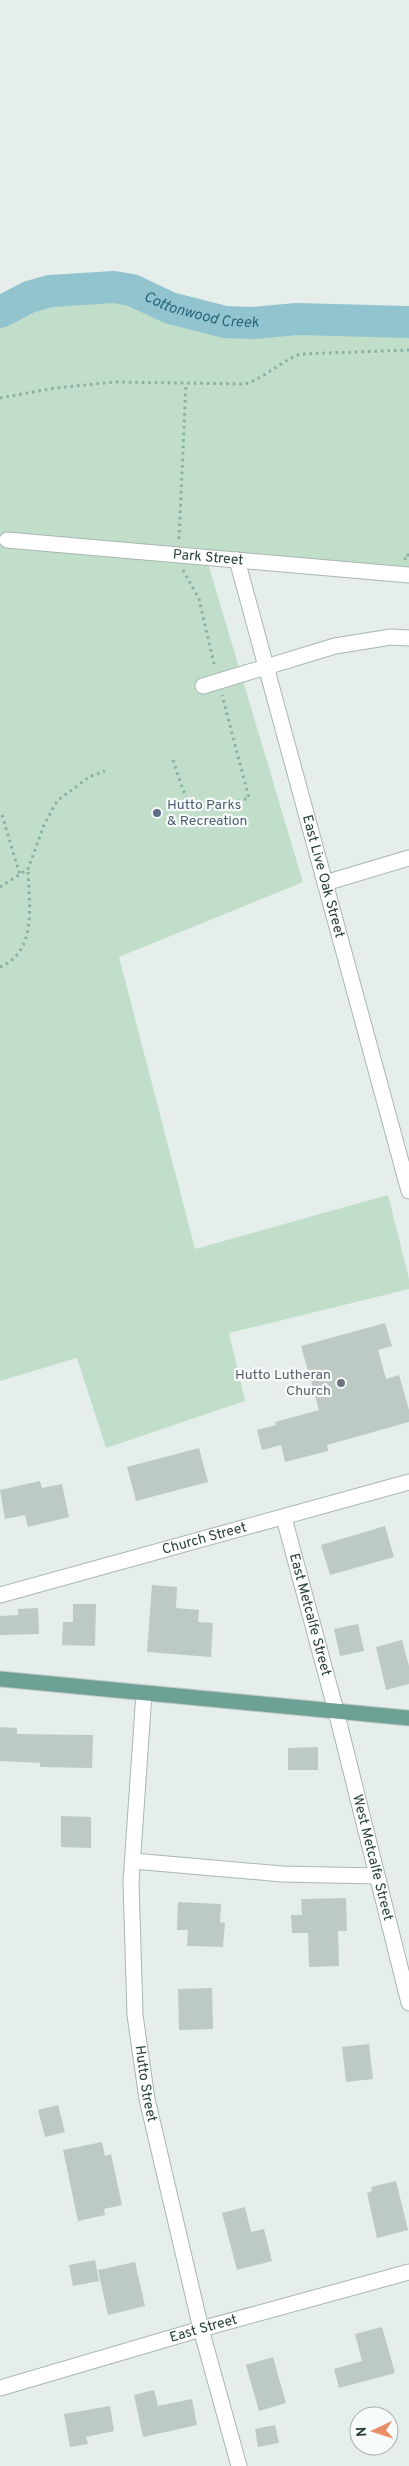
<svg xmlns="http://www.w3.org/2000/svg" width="409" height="2466" font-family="Overpass,sans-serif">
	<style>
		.green { fill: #c1deca }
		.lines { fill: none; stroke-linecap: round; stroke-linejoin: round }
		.river { stroke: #92c4cf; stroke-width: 32 }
		.building { fill: #bcc9c4 }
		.minor-casing { stroke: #a9b6b2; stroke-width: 17 }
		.major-casing { stroke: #c2cac8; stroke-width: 17 }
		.path { stroke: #89b0a5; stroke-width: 3; stroke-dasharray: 2.5 4; stroke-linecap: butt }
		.minor { stroke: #fff; stroke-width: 15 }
		.major { stroke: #6ea196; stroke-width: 15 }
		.service-dot { fill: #5c6f8a; stroke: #f7fbf9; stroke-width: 2 }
		.worship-dot { fill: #6b7280; stroke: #f7fbf9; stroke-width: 2 }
		.labels { text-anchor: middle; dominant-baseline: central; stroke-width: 4.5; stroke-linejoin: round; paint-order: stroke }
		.street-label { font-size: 14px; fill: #26403a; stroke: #f7fbf9 }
		.service-label { font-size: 14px; fill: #4e5e75; stroke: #f7fbf9; text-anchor: start }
		.worship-label { font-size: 14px; fill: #5b616d; stroke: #f7fbf9; text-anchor: end }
		.water-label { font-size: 15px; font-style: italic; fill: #236779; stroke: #f7fbf9 }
	</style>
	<rect width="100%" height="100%" fill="#e6eeeb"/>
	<path class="green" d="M99,283l97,26 75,13 138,-5v250l-205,-17 99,332 -184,75 76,292 193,-54 21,84v10l-180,44 16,68 -139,47 -29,-90 -77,23v-375l12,-5 -12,5v-694l39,-20z"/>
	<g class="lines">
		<path class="river" id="s1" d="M0,312l29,-15 21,-6 64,-4 18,3 38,18 55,14 28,1 44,-4 112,3"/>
	</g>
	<path class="building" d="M385,1323l7,23 -14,4 8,29 13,-4 10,35v12l-82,23 1,6 -43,11 -4,-17 -19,5 -5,-20 19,-5 -1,-3 44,-12 -18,-64z
		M199,1448l9,34 -72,19 -9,-34z
		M40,1481l2,7 20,-4 7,33 -41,10 -3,-12 -20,4 -5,-29z
		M385,1526l9,31 -64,18 -9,-30z
		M152,1585l25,2 -1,21 23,2 -1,12 15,1 -2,34 -64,-5z
		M73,1604h23l-1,42 -33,-1 1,-23h10z
		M38,1608l1,26 -39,1v-19l18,-1v-6z
		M358,1624l6,27 -24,5 -6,-27z
		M402,1640l7,26v18l-23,6 -10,-43z
		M0,1727l17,1v6l76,1 -1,33 -52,-1v-4l-40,-2z
		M318,1747v23h-30v-22z
		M61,1816l30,1v31l-30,-1z
		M346,1898l1,33h-9l1,35 -30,1 -1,-34h-16l-1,-18h11l-1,-16z
		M178,1902l43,2 -1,18 5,1 -2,24 -36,-1 1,-16h-11z
		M212,1988l1,41 -34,1 -1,-41z
		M369,2044l4,35 -27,3 -4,-35z
		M58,2105l7,27 -20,5 -7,-27z
		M102,2142l3,14 6,-2 11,51 -18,4 1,6 -27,6 -15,-71z
		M396,2181l12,49 -31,8 -10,-45 5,-2 -1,-4z
		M245,2207l6,25 13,-3 8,32 -35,9 -15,-57z
		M95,2260l4,21 -26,5 -4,-21z
		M135,2262l10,44 -37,9 -10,-45z
		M382,2327l13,46 -56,15 -5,-19 28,-8 -7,-27z
		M273,2357l13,46 -27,8 -13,-46z
		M154,2390l4,16 34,-7 5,26 -54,12 -9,-42z
		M110,2406l4,25 -28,6 2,7 -18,3 -6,-33z
		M275,2425l4,18 -21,4 -3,-18z"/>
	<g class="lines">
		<defs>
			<g id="minor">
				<path id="s2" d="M7,540l402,35"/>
				<path id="s3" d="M237,560l172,631"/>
				<path d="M203,686l132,-40 56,-9 18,1"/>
				<path d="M325,883l84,-25"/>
				<path id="s4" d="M284,1518l52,193 73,292"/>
				<path id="s5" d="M0,1595l409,-113"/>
				<path id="s6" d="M144,1693l-13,189 4,133 12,84 54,230 38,137"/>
				<path d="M133,1861l149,13 95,2"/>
				<path id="s7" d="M0,2388l201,-59 208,-57"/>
			</g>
			<path id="major" d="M0,1679l409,39"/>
		</defs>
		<use href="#minor" class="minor-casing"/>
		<use href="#major" class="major-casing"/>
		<path class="path" d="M0,398l55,-10 60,-6 130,2c21,-7 35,-22 55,-30l109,-4
			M179,539l7,-156
			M405,560v-5h4
			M183,570l16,29 16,69
			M173,760l10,30 8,16 19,3 39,-11 -27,-103
			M2,815l18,60
			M0,887l28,-18 16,-44 13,-24 32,-24 16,-6
			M0,967c38,-16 29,-63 28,-97"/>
		<use href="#minor" class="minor"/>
		<use href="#major" class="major"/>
	</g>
	<circle class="service-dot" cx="157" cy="813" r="5"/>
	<circle class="worship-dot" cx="341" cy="1383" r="5"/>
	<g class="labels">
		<g class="street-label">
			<text stroke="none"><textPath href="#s2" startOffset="202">Park Street</textPath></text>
			<text stroke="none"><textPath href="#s3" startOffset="328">East Live Oak Street</textPath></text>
			<text stroke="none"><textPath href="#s5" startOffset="212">Church Street</textPath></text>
			<text stroke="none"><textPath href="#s4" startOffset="100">East Metcalfe Street</textPath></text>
			<text stroke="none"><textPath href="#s4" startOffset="351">West Metcalfe Street</textPath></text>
			<text stroke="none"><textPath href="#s6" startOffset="392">Hutto Street</textPath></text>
			<text stroke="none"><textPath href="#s7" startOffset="212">East Street</textPath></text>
		</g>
		<g class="service-label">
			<text x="167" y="805">Hutto Parks<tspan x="167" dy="16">&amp; Recreation</tspan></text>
		</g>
		<g class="worship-label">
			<text x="331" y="1375">Hutto Lutheran<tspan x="331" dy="16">Church</tspan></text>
		</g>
		<g class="water-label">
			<text stroke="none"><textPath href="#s1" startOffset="210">Cottonwood Creek</textPath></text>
		</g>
	</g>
	<g transform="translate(374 2431) rotate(266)"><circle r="24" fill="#f7fbf9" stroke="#a3b0ad"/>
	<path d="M0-4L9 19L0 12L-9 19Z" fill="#ea8e69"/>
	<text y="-8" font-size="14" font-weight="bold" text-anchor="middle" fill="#26403a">N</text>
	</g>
</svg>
